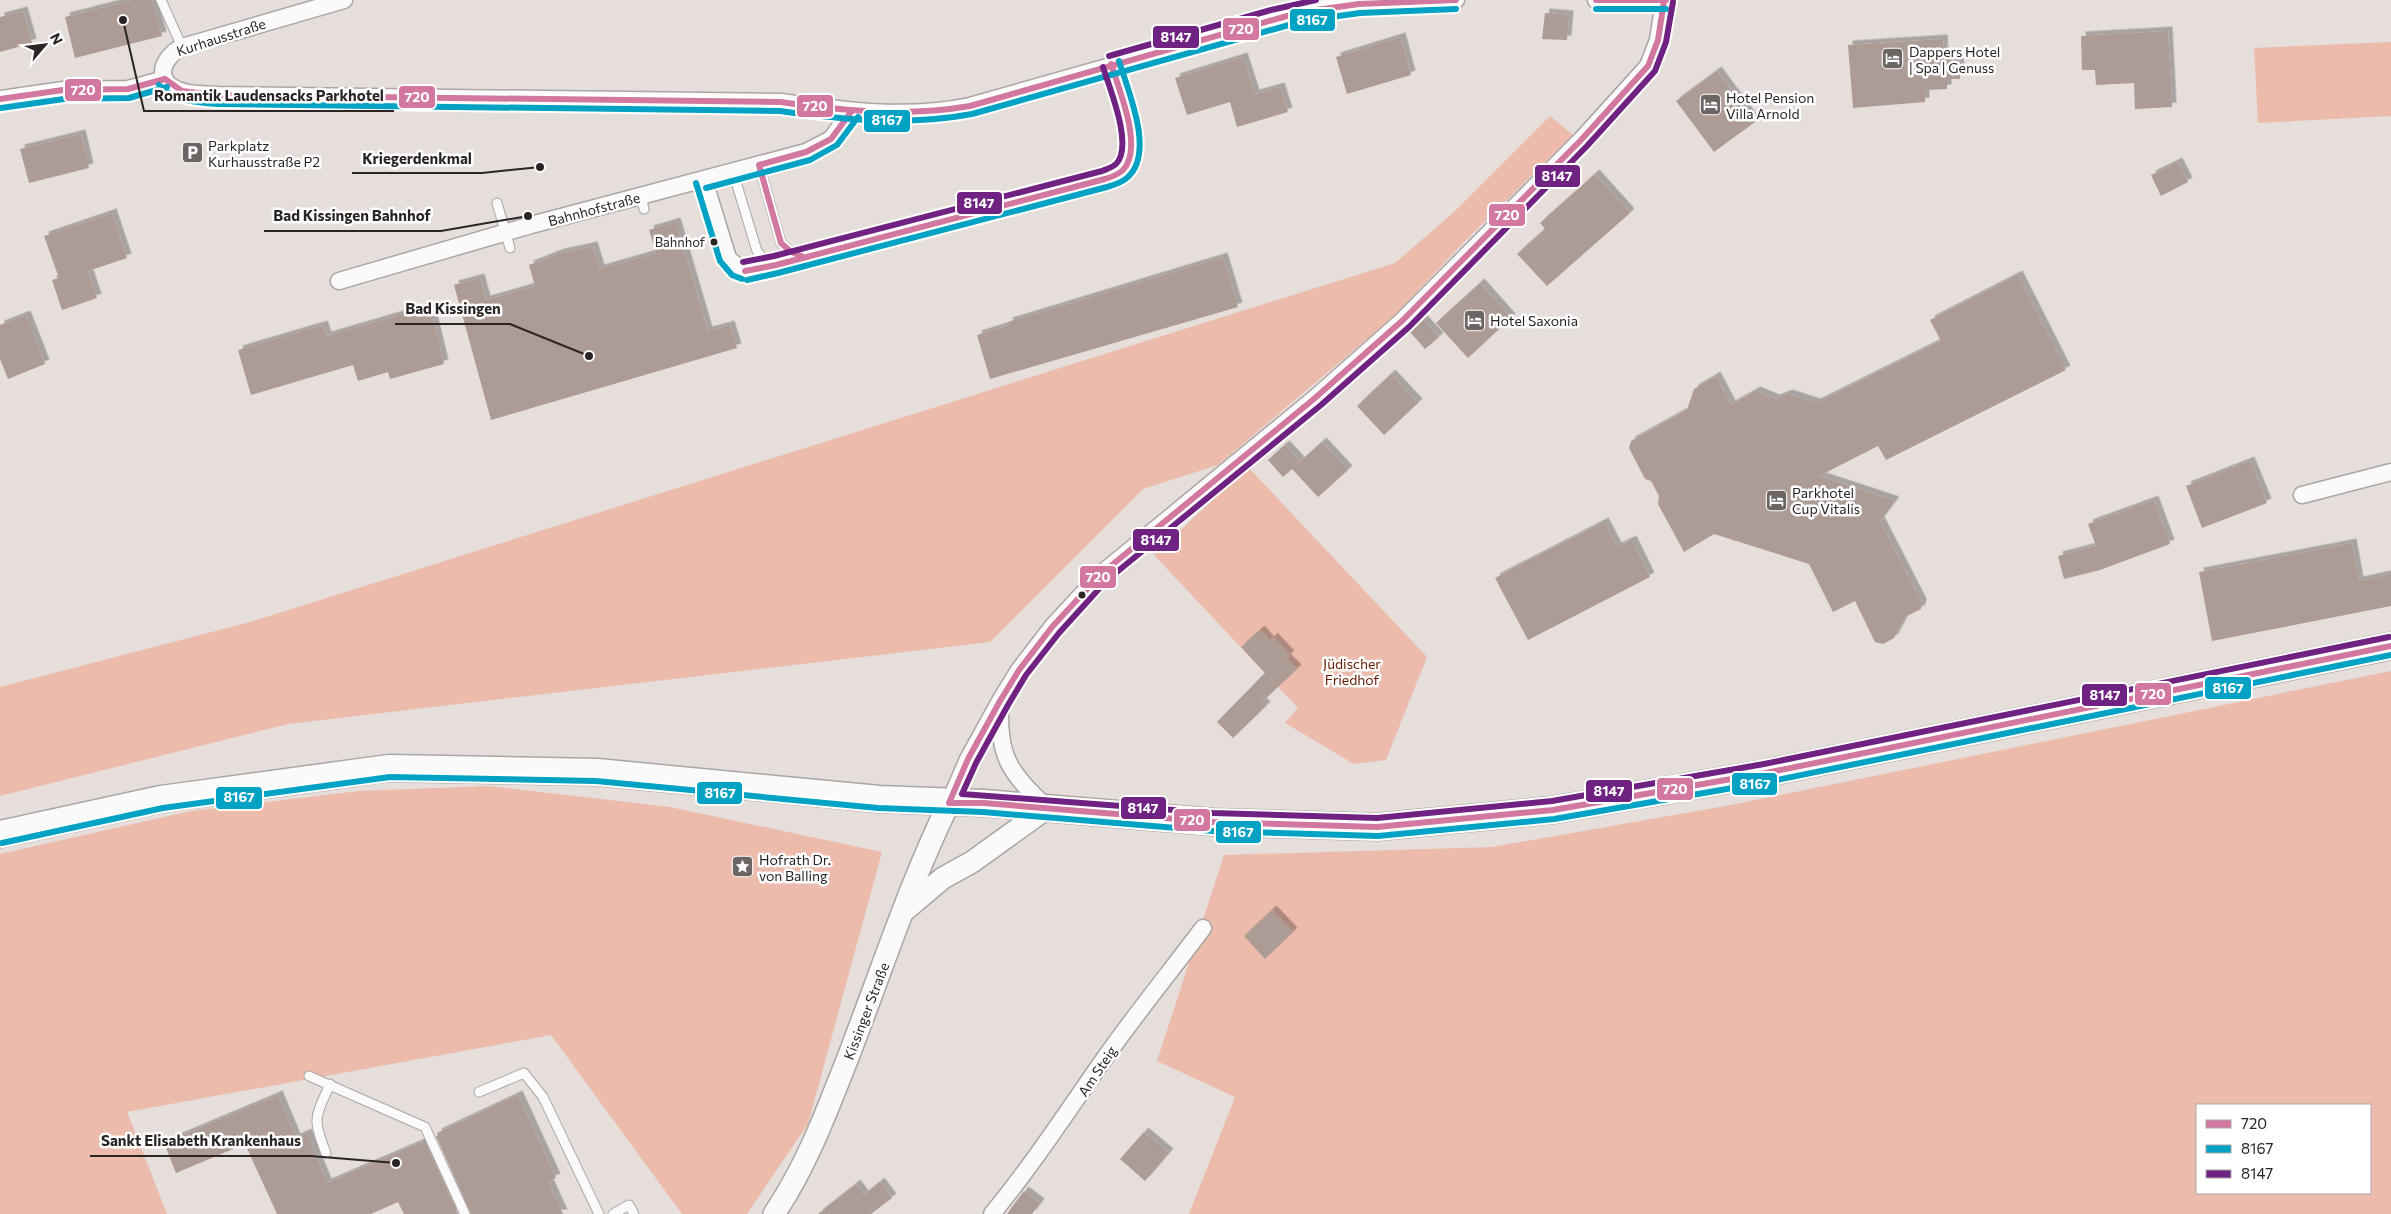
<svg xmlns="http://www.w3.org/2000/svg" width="2391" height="1214" font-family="Commissioner,sans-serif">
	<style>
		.green { fill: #ecbbac; fill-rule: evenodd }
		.building { fill: #ad9b95; filter: url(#shadow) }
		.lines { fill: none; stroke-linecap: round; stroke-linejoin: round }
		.service-casing { stroke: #aba5a3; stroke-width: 11 }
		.minor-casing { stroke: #aba5a3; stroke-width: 19 }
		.tertiary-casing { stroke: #aba5a3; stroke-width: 24 }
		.primary-casing { stroke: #aba5a3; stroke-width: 29 }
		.service { stroke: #fbfafa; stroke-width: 9 }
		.minor { stroke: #fbfafa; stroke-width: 16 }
		.tertiary { stroke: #fbfafa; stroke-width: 21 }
		.primary { stroke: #fbfafa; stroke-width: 26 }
		.bus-1-casing { stroke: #fff; stroke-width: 10 }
		.bus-2-casing { stroke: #fff; stroke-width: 10 }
		.bus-3-casing { stroke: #fff; stroke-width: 10 }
		.bus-1 { stroke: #d278a0; stroke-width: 6 }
		.bus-2 { stroke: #02a2c5; stroke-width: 6 }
		.bus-3 { stroke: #702283; stroke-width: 6 }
		.bus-dot { fill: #2a2523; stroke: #fff; stroke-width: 2 }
		.labels { text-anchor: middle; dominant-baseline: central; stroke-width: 5; stroke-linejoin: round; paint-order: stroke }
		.bus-label { font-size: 13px; fill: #2a2523; stroke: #fff; text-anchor: end }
		.street-label { font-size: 14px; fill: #2a2523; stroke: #fff }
		.poi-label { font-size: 14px; fill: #2a2523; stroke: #fff; text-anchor: start }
		.park-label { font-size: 14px; fill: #671b00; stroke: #fff }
		.leader { fill: none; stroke: #2a2523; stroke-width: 2 }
		.callout-dot { fill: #2a2523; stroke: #fff; stroke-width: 2 }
		.callout-label { font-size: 15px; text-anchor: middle; font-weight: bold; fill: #2a2523; stroke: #fff; stroke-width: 5; stroke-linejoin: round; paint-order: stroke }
		.line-badge { stroke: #fff; stroke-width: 2 }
		.badge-label { font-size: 14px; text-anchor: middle; font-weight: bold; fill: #fff }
	</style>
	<defs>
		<filter id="shadow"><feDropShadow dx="4.5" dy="-4.5" stdDeviation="0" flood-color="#0004"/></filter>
	</defs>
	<rect width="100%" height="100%" fill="#e5dedb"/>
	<path class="green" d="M2391,42v74l-133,7 -4,-75z
		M1550,116l23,19 -109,107 -71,75 -175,148 -75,24 -153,153 -702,82 -288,72v-109l250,-65 1145,-359 59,-51z
		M1248,467l179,190 -41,103 -32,4 -69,-41 13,-15 -144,-153z
		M2391,671v543h-1202l46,-117 -78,-36 67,-206 268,-8 239,-42zM2197,1105h173v88h-173z
		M488,786l182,21 212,45 -74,272 -61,90h-65l-131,-179 -424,77 40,102h-167v-360l191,-43 168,-20z"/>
	<path class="building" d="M132,0h20l10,36 -87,22 -10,-41z
		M23,11l9,32 -32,9v-35z
		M1545,13l24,2 -2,25 -25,-1z
		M2168,31l4,76 -37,2 -1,-26 -38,2 -1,-15h-13l-1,-34z
		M1401,37l10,38 -64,19 -11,-37z
		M1943,39l1,17 15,-1 1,24h-13v10l-22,1v12l-72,6 -5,-63z
		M1243,57l12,37 25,-7 8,25 -51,15 -7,-25 -43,13 -12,-37z
		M1717,71l38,51 -41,30 -38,-51z
		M81,134l8,34 -60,15 -9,-34z
		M2178,162l10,20 -27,14 -10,-21z
		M1595,174l35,39 -83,73 -30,-32 28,-25 -5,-6z
		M112,213l15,45 -39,13 9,27 -35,12 -10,-30 7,-2 -15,-42z
		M676,222l32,109 22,-6 7,23 -246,72 -37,-135 26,-7 6,22 49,-14 -6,-21 31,-12 33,-7 7,23 56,-16 -7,-23z
		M1223,257l15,50 -248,72 -13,-44 32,-10 -1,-3z
		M2018,275l48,95 -180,90 -8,-14 -59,30 76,25 -15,20 42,82 -1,6 -16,8 -11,21 -11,6 -8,-2 -20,-41 -22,11 -24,-48 -95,-30 -30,18 -26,-48 1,-8 -8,-15 -6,-2 -16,-31 2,-7 56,-31 7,-21 22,-13 15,29 25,-14 19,8 13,-5 28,9 125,-62 -11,-21z
		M1480,283l31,35 -43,40 -32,-35z
		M430,306l14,58 -54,15 -2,-7 -30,9 -5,-16 -102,30 -13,-45 85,-25 4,11z
		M26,315l19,49 -37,15 -8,-20v-34z
		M1423,320l16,17 -14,12 -15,-17z
		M1391,374l27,29 -34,32 -27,-29z
		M1322,442l26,28 -30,27 -26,-28 -9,8 -15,-17 17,-15 15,16 -7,7z
		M2250,461l17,42 -65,25 -16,-42z
		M2154,500l16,44 -70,26 -36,9 -6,-23 38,-10 -8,-22z
		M1604,522l13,25 15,-7 18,37 -122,63 -33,-62z
		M2352,543l7,38 32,-7v32l-179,35 -13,-69z
		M1260,630l10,11 3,-4 17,18 -4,3 11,11 -35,33 4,4 -33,32 -16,-16 48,-49 -24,-26z
		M1272,910l21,22 -28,27 -21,-23z
		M278,1095l18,43 11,-5 20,50 98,-42 33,73h-54l-6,-12 -27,12h-94l-32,-70 -69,29 -12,-30z
		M518,1095l38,83 -8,3 15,33h-92l-35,-78 2,-1 -1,-2z
		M1144,1132l25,21 -24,28 -25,-22z
		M880,1182l12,16 -21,16h-53l38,-30 8,11z
		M1024,1191l16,12 -8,11h-25z"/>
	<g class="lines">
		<defs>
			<path id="service" d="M161,0l21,47
				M759,165l22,78 9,8 13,6
				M733,172l24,79 7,8 10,5
				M641,196l3,13
				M497,203l13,45
				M309,1076l116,51 40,87
				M479,1092l45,-19 19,24 56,117
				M326,1153c-14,-35 -11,-35 4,-69
				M613,1214l16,-9 5,9"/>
			<path id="minor" d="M344,0l-162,47c-18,9 -30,33 -4,43 11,5 27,4 39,5l564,7c64,9 125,17 189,4l331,-94c51,-10 103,-11 155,-12
				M1596,0h70
				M0,99l63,-9 65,-1 37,-10
				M704,180l24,78c17,18 26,11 48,7l329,-86c5,-2 14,-5 18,-9 21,-21 -5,-80 -12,-106
				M339,281l192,-56 275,-73 25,-13 20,-27
				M2302,495l89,-23
				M1000,703c-1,56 8,67 47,105
				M949,803l19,-44 32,-58 19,-31 33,-43 49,-53 214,-176 88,-78 178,-180 67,-74 10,-26 6,-39
				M992,1214c41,-50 75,-102 112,-155 31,-44 66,-87 99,-131"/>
			<path id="tertiary" d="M905,910l38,-32 29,-16 75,-54
				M774,1214c32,-47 52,-101 73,-154 33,-85 62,-175 102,-257"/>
			<path id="primary" d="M0,834l161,-35 228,-31 208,4 282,27 105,4 229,19 164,5 176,-17 213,-37 625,-127"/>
		</defs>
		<use href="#service" class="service-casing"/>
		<use href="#minor" class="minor-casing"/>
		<use href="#tertiary" class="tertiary-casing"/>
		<use href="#primary" class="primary-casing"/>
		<use href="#service" class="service"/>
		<use href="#minor" class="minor"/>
		<use href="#tertiary" class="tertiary"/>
		<use href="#primary" class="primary"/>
		<defs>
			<path id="bus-1" d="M1596,0h70
				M165,79l17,12 35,4 564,7c64,9 125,15 189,4l331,-94 58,-8 97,-4
				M0,99l63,-9 65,-1 37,-10
				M759,165l47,-13 25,-13 20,-27
				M759,165l22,78 9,8 13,6
				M745,271l31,-6 329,-86c6,-2 13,-4 18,-9 21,-22 -4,-80 -12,-106
				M949,803h35l229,19 164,5 176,-17 213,-37 625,-127
				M949,803l19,-44 32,-58 19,-31 33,-43 49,-53 214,-176 88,-78 178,-180 67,-74 10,-26 6,-39"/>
			<path id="bus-2" d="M1596,9h70
				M159,85c16,17 36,17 58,19l563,7c65,9 128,15 192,3l331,-93 57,-8 96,-4
				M1,108l63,-9 65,-1 38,-11
				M696,183l24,78 12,14 10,4
				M706,188l104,-28 27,-15 21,-28
				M747,280l31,-7 329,-86c7,-2 16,-5 21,-10 27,-25 0,-86 -9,-116
				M2,843l161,-35 227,-31 206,4 282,27 105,4 230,19 165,5 176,-17 213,-37 624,-127"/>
			<path id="bus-3" d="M1673,2l-7,40 -11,29 -68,75 -178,181 -88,78 -214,175 -48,53 -33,42 -18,30 -32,58 -14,31 251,19 164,5 175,-17 212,-37 625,-127
				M1109,56l162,-46 45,-10
				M743,262l31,-6 328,-85c5,-2 11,-4 14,-7 18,-18 -7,-77 -13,-97"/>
		</defs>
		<use href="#bus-1" class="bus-1-casing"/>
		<use href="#bus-2" class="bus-2-casing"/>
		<use href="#bus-3" class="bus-3-casing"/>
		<use href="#bus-1" class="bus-1"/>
		<use href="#bus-2" class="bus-2"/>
		<use href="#bus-3" class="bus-3"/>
	</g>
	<defs>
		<symbol id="hotel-square" viewBox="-11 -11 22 22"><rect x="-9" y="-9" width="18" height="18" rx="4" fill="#6b6663" stroke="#fff"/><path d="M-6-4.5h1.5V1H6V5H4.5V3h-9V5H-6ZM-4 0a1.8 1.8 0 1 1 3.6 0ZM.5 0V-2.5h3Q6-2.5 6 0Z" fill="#fff"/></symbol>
		<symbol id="parking-square" viewBox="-11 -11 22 22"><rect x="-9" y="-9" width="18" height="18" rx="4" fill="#6b6663" stroke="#fff"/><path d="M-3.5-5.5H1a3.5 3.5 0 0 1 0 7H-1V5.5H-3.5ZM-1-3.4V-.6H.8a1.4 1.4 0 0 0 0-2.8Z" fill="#fff"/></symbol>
		<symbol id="sight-square" viewBox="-11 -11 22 22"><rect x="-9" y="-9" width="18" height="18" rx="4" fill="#6b6663" stroke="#fff"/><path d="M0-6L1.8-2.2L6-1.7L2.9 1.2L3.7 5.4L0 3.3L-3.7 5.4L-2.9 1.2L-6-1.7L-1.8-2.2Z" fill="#fff"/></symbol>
	</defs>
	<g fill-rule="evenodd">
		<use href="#hotel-square" x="1880" y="46" width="25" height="25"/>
		<use href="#hotel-square" x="1698" y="92" width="25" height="25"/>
		<use href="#parking-square" x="180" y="140" width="25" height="25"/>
		<use href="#hotel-square" x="1462" y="308" width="25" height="25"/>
		<use href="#hotel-square" x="1764" y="488" width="25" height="25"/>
		<use href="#sight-square" x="730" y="854" width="25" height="25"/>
	</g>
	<g class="bus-dot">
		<circle cx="714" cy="242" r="4.5"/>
		<circle cx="1082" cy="595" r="4.5"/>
	</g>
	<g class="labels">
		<g class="bus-label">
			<text x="705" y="242">Bahnhof</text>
		</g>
		<g class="street-label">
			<text transform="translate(221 37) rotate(-18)">Kurhausstraße</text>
			<text transform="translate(594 209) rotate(-15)">Bahnhofstraße</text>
			<text transform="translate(866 1011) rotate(-69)">Kissinger Straße</text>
			<text transform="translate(1097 1071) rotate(-56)">Am Steig</text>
		</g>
		<g class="poi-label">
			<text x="1909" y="51">Dappers Hotel<tspan x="1909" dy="16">| Spa | Genuss</tspan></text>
			<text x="1726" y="97">Hotel Pension<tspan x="1726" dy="16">Villa Arnold</tspan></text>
			<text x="208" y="145">Parkplatz<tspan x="208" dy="16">Kurhausstraße P2</tspan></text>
			<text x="1490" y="320">Hotel Saxonia</text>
			<text x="1792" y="492">Parkhotel<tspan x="1792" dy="16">Cup Vitalis</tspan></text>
			<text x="759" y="859">Hofrath Dr.<tspan x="759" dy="16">von Balling</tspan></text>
		</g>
		<g class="park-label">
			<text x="1352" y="663">Jüdischer<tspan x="1352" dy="16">Friedhof</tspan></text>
		</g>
	</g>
	<path class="leader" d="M123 20L144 111H394M540 167L482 173H352M528 216L441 231H264M589 356L510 324H395M396 1163L311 1156H90"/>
	<g class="callout-dot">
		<circle cx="123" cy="20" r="5"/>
		<circle cx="540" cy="167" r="5"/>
		<circle cx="528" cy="216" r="5"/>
		<circle cx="589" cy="356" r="5"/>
		<circle cx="396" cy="1163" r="5"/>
	</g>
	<g class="callout-label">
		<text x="269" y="101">Romantik Laudensacks Parkhotel</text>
		<text x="417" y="164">Kriegerdenkmal</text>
		<text x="352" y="221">Bad Kissingen Bahnhof</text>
		<text x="453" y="314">Bad Kissingen</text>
		<text x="201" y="1146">Sankt Elisabeth Krankenhaus</text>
	</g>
	<g class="line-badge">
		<rect x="1289" y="8" width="47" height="24" rx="5" fill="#02a2c5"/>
		<rect x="1222" y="17" width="38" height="24" rx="5" fill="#d278a0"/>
		<rect x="1152" y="25" width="48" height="24" rx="5" fill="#702283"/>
		<rect x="64" y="78" width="38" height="24" rx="5" fill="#d278a0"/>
		<rect x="398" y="85" width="38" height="24" rx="5" fill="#d278a0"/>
		<rect x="796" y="94" width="38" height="24" rx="5" fill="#d278a0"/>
		<rect x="863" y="109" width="48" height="24" rx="5" fill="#02a2c5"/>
		<rect x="1534" y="164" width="47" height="24" rx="5" fill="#702283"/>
		<rect x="956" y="191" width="47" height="24" rx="5" fill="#702283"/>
		<rect x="1488" y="203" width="38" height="24" rx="5" fill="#d278a0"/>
		<rect x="1132" y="528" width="48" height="24" rx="5" fill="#702283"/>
		<rect x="1079" y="565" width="38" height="24" rx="5" fill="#d278a0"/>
		<rect x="2204" y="676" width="48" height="24" rx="5" fill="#02a2c5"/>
		<rect x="2134" y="682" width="38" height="24" rx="5" fill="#d278a0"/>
		<rect x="2081" y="683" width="47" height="24" rx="5" fill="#702283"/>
		<rect x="1731" y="772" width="47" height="24" rx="5" fill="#02a2c5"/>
		<rect x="1656" y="777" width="38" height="24" rx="5" fill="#d278a0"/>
		<rect x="1585" y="779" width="48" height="24" rx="5" fill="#702283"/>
		<rect x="696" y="781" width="47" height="24" rx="5" fill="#02a2c5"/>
		<rect x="215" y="786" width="48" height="24" rx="5" fill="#02a2c5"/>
		<rect x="1120" y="796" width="47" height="24" rx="5" fill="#702283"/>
		<rect x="1173" y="808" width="38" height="24" rx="5" fill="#d278a0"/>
		<rect x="1215" y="820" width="47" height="24" rx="5" fill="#02a2c5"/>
	</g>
	<g class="badge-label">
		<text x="1312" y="25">8167</text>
		<text x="1241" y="34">720</text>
		<text x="1176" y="42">8147</text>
		<text x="83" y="95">720</text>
		<text x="417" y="102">720</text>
		<text x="815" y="111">720</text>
		<text x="887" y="125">8167</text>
		<text x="1557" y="181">8147</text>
		<text x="979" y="208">8147</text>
		<text x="1507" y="220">720</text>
		<text x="1156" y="545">8147</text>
		<text x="1098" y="582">720</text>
		<text x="2228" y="693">8167</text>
		<text x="2153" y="699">720</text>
		<text x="2105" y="700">8147</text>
		<text x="1755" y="789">8167</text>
		<text x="1675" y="794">720</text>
		<text x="1609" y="796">8147</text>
		<text x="720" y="798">8167</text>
		<text x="239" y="802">8167</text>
		<text x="1143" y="813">8147</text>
		<text x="1192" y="825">720</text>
		<text x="1238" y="837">8167</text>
	</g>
	<rect x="2196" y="1104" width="175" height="90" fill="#ffffff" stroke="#aaa8a7"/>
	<rect x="2206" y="1120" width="25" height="8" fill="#d278a0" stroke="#aaa8a7"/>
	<text x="2241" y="1129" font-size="15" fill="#2a2523">720</text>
	<rect x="2206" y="1145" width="25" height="8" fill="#02a2c5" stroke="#aaa8a7"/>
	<text x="2241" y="1154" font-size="15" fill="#2a2523">8167</text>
	<rect x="2206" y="1170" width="25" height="8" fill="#702283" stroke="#aaa8a7"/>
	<text x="2241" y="1179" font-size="15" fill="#2a2523">8147</text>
	<g transform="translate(45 45) rotate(62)" stroke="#ffffff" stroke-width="4" paint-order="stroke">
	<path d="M0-4L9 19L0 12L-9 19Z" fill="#2a2523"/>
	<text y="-8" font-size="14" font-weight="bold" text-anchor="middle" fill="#2a2523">N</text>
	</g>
</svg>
